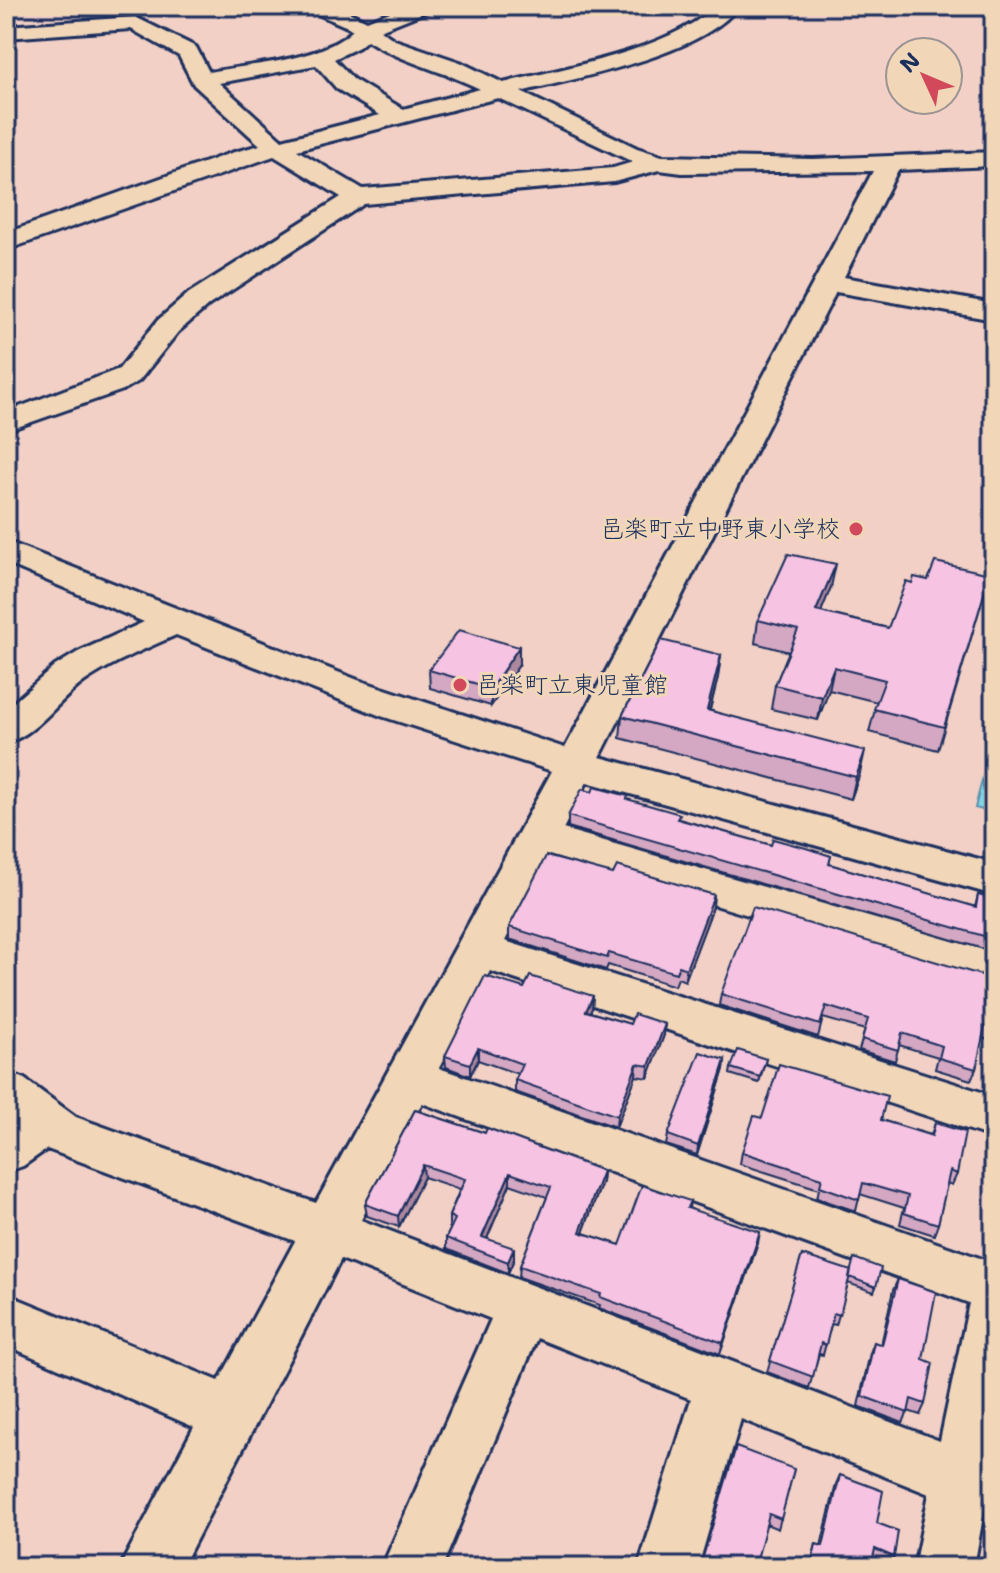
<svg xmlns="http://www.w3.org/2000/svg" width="1000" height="1573" font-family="'Shantell Sans','Klee One',sans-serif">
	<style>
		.water { fill: #85d4e2; stroke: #5b92ad; stroke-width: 2 }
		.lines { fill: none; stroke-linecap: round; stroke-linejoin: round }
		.minor-casing { stroke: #1b2f5e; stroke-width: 6 }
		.minor { fill: #f1d6b8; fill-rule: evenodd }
		.wall { fill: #d4a8c2; stroke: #1b2f5e; stroke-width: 2 }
		.shaded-wall { fill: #ac889e; stroke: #1b2f5e; stroke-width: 2 }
		.building { fill: #f6c3e2; stroke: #1b2f5e; stroke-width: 2 }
		.poi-dot { fill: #d1495b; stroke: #f1d6b8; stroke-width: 3 }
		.labels { text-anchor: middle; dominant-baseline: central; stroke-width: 6; stroke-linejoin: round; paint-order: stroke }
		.poi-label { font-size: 24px; fill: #1b2f5e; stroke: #f1d6b8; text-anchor: end }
	</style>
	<rect width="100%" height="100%" fill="#f2d0c5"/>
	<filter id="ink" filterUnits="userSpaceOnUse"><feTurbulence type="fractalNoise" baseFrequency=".0125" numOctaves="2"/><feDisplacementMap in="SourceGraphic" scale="16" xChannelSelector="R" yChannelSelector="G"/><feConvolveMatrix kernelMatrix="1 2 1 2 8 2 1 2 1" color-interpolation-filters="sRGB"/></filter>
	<g filter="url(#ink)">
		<path class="water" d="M992,741h2v72l-19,-5z"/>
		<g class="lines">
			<defs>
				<path id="minor" d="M306,6h30l31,15 38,-15h28l-3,4 -50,20 15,10 65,22 43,21c68,-17 160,-31 214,-77h22c-37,49 -159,71 -218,86l116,56 25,8 151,3 181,-7v14l-96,4 -54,107 150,27v16l-158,-28 -236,465 394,106v32l-407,-113 -24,47 431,124v36l-445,-134 -44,86 489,155v42l-504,-167 -51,97 555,195v192l-20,112h-60l15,-73 -188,-75 -43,148h-60l53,-168 -154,-61 -95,229h-60l109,-248 -150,-60 -159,308h-62l74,-140 -188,-82v-51l213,87 76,-140 -248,-92 -24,17 -17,6v-48l3,-2 -3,-3v-47l17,6 53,39 240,86 236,-432 -171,-55 -205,-81c-31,14 -63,27 -91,46 -27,19 -47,53 -79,62v-34l49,-43 23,-14 66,-30 -138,-59v-22l352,139 207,68 308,-577 -191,2 -23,-3 -45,12 -250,22 -155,101 -31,27 -39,49 -16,9 -117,41v-19l113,-43 39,-49 31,-27 152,-96 -67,-41 -268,94v-17l225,-80 29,-8 -66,-60 -15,-29 -48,-27 -125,9v-12l129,-9 61,30 13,25c43,-8 112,-11 144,-42 -13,-8 -39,-15 -47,-24zM367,40c34,22 77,31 113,49l-77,20 -50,-30 -19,-20 25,-12zM316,65l21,24 43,26 -98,25 -63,-57zM498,98l135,64 -20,6 -250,21 -66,-39zM422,1103l547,200 -29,138 -579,-221z"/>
			</defs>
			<use href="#minor" class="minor-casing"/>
			<use href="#minor" class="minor"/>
		</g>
		<path class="wall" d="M990,574l-52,176 -69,-18 8,-30 -48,-12 -11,30 -47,-11 4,-24 14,-33 -34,-9 3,-23 73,-33 -10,25 67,16 24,-45z
			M721,655l-3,22 -8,33 150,63 -9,26 -231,-61 2,-22z
			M519,665l-28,41 -61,-18 -1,-18z
			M592,792l36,8 51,19 92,26 60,11 -2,8 146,43 3,-12 16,4v53l-426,-125v-11z
			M713,907l-28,74 -7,-3 -3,8 -67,-21 -2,5 -97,-31v-12z
			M994,979v54l-3,8 -9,-3 -6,31 -5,11 -36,-11 3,-12 -39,-12 -4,16 -36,-11 6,-20 -42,-12 -5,19 -99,-32 2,-11z
			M524,988l69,8 -1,12 -2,4 40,12h35l-1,11 -16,43 -12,-2 -20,51 -101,-35v-12l3,-6 -40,-14 -8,16 -24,-9 -1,-11z
			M766,1059l-7,24 -29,-9 1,-6z
			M725,1060l-1,9 -27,86 -31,-10 2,-10z
			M415,1110l188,61 -1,11 -19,51 37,12 70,-44 -1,7 69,35 -38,111 -121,-46 1,-3 -81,-28 1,-11 27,-69 -37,-13 -23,54 27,21 -6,14 -62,-24v-11l5,-10 -2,-1v-11l11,-27 -36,-12 -25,50 -32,-11 -2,-12z
			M762,1118l119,2 50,15 4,-12 22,51 -5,11 -5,-2 -9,41 -4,11 -34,-11 4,-16 -44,-14 -4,17 -39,-13 2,-9 -79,-25 2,-12z
			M802,1255l74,32 -2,5 -26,-9 -12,42 -5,-1 -8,31 -4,-1 -10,34 -42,-16z
			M898,1279l25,80 2,45 -5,11 -12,-4 -5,12 -45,-17 12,-53 4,-11 7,3 12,-55z
			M794,1469l-16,60 -12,-5 -66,43z
			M840,1475l37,48 17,34 -5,9 -16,-6 -2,7h-61l6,-23 5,2 15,-62z"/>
		<path class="shaded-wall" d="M836,564l-5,23 -19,47 4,-23z
			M519,647v18l-28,41v-18z
			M721,655l-3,22 -14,55 3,-22z
			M834,667l-5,23 -11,30 4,-23z
			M865,751l-5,22 -9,26 5,-22z
			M714,895l-1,12 -28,74 1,-12z
			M593,996l-1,12 -6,14v-11z
			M665,1024l-1,11 -16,43 1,-12z
			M478,1048v12l-8,16v-12z
			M725,1060l-1,9 -27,86 1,-9z
			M637,1064l-1,12 -20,51 1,-11z
			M423,1165l1,12 -25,50 -1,-11z
			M603,1171l-1,11 -23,61 1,-11z
			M510,1173v11l-27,64 -1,-11z
			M760,1232l-2,11 -38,111 3,-11z
			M514,1248v11l-6,14v-11z"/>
		<path class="building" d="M788,554l48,10 -20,47 72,17 18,-47 6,2 2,-6 14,3 7,-18 55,12 -46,153 -70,-18 11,-29 -51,-13 -12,30 -47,-12 23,-55 -40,-10z
			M459,630l60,17 -28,41 -62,-18z
			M661,640l60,15 -14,55 158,41 -9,26 -234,-61z
			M594,787l34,9 -1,3 53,15 -3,5 94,26 2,-6 33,9 25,8 -2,8 147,43 2,-12 16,4v40l-426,-123 14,-27 10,3z
			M546,856l67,18 4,-8 97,29 -28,74 -7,-3 -3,7 -67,-20 -2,5 -98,-31z
			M753,907l241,72v50l-9,-3 -9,43 -37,-11 3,-12 -40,-13 -4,17 -36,-11 6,-20 -42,-13 -6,19 -99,-31z
			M485,976l39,12 6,-12 63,20 -7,15 44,13 4,-10 31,10 -16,42 -12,-2 -20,52 -102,-36 7,-16 -44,-16 -8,16 -25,-8z
			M738,1050l28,9 -6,18 -29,-9z
			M700,1052l25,8 -27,86 -30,-11z
			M779,1064l108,32 -6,24 51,16 3,-13 30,9 -8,42 -7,-3 -12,53 -34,-11 4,-17 -45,-13 -4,17 -39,-14 2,-8 -80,-26 12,-36 8,2z
			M415,1110l70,23 2,-5 116,43 -23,61 40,13 22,-60 48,16 -3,7 73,24 -37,111 -123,-46 1,-3 -81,-28 31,-79 -41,-14 -28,64 32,11 -6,14 -62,-24 9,-19 -6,-3 16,-37 -42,-14 -25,51 -33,-12z
			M802,1255l49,16 -11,44 -6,-2 -8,32 -5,-2 -8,34 -43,-16z
			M854,1258l27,10 -5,19 -27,-10z
			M898,1279l38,13 -13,67 10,4 -8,41 -14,-5 -3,14 -46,-17 12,-54 8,3z
			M736,1447l58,22 -13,50 -12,-5 -14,53h-55z
			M840,1475l43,16 -6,32 21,8 -4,26 -19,-8 -4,18h-60l5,-23 7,2z"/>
	</g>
	<g class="poi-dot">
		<circle cx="856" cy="529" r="8"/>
		<circle cx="460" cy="685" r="8"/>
	</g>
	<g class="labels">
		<g class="poi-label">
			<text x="840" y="529">邑楽町立中野東小学校</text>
			<text x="476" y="685" text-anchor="start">邑楽町立東児童館</text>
		</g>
	</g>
	<rect width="1000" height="1573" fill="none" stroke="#f1d6b8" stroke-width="32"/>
	<rect x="16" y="16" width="968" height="1541" fill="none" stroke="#1b2f5e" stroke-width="3" filter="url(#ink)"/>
	<g transform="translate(924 76) rotate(314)"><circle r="38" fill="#f1d6b8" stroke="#9b9394" stroke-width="2"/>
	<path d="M0-6L14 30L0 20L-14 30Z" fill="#d1495b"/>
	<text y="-12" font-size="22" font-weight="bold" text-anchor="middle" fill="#1b2f5e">N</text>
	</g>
</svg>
